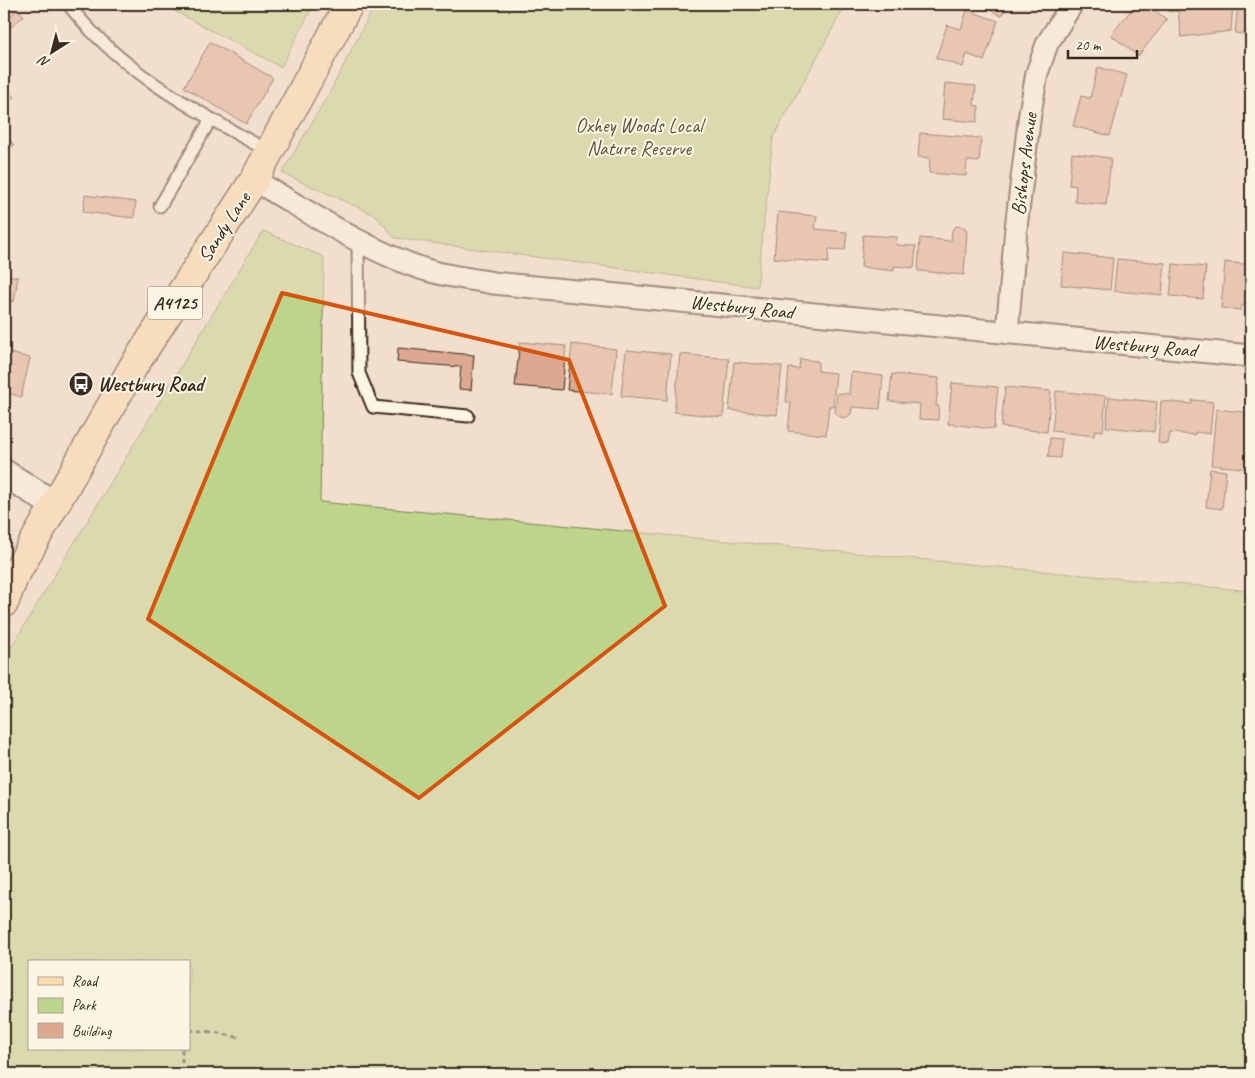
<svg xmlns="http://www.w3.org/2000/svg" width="1255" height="1078" font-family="Caveat,sans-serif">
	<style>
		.green { fill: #bdd58b; stroke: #7c8054; fill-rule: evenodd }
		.building { fill: #dca890; stroke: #3b2a1e }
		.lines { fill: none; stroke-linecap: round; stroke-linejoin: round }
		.service-casing { stroke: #3b2a1e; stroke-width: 15 }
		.minor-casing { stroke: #3b2a1e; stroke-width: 25 }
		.tertiary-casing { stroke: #3b2a1e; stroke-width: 30 }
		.primary-casing { stroke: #3b2a1e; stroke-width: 31 }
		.path { stroke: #3b2a1e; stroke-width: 3; stroke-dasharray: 5 4; stroke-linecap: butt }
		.service { stroke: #fcf5e5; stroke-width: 11 }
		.minor { stroke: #fcf5e5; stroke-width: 21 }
		.tertiary { stroke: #fcf5e5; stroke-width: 26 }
		.primary { stroke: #fcdcac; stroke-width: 28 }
		.marked { fill: none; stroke: #d7540e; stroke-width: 4; stroke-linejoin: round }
		.labels { text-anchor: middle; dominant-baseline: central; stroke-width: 4; stroke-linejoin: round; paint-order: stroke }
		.shield { fill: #fcf5e5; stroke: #75675a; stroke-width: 1 }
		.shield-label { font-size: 19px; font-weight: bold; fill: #3b2a1e }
		.park-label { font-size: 20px; fill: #5c5539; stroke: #fcf5e5 }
		.street-label { font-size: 20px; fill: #3b2a1e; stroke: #fcf5e5 }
		.poi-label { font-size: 20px; font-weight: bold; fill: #3b2a1e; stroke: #fcf5e5; text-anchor: start }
	</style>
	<rect width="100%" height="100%" fill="#f2decc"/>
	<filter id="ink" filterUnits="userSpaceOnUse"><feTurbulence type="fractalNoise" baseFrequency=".02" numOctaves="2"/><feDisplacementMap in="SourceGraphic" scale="10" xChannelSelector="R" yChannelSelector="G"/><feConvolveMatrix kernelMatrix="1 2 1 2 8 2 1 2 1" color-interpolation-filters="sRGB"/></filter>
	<g filter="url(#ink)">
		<path class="green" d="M161,4h153l-33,63z
			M375,4h471l-73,134 -16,149 -362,-49 -20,-23 -93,-42 48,-81z
			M263,231l61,26 -4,245 931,89v483h-1247v-380l6,-45zM29,962h160v87h-160z"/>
		<path class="building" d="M980,4h28l-7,12z
			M1136,4h11l20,16 -29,36 -27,-21z
			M1168,4h65l-2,27 -50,6 -3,-26 -9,1z
			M1238,4h13v31l-16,-2z
			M18,9l6,7 -15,13 -5,-6v-2z
			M967,10l31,11 -14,40 -17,-7 -4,13 -27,-9 11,-33 14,4z
			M210,42l63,36 -27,46 -62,-37z
			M1098,67l29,8 -17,61 -37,-10 8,-30 9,2z
			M945,83l31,3 -2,19 5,1 -2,16 -35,-3z
			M4,85l10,12 -10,9z
			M4,132l10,13 -10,9z
			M920,133l61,5 -2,24 -12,-1 -1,15 -37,-3 1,-15 -12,-1z
			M1072,153l39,5 -5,47 -31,-3 1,-16 -7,-1z
			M85,195l51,7 -2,16 -51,-6z
			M778,212l39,4 -2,13 32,3 -2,18 -16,-1 -1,14 -54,-5z
			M956,226l8,1 3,5 -3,43 -46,-4 2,-33 31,3 1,-11z
			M863,235l34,2 -1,8 20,1 -2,22 -20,-2v5l-33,-4z
			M1064,253l49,5 -3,32 -49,-5z
			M1117,259l48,4 -3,32 -48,-4z
			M1225,262l26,3v41l-9,-1 -1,5 -20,-2z
			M1173,264l33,3 -3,32 -33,-3z
			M4,275l14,2 -4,25 -10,-2z
			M4,342l4,1 -4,19z
			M520,342l46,4 -4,44 -47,-4z
			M572,344l44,5 -4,45 -45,-4z
			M398,348l76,7 -3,35 -12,-1 2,-22 -64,-5z
			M626,350l45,4 -4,46 -46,-4z
			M6,352l24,6 -9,39 -17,-5v-30z
			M680,354l49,5 -6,58 -49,-5z
			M800,359l18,2v10l18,2 -3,33h-4l-3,29 -38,-4 3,-29h-5l3,-34 10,1z
			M734,362l48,4 -5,49 -48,-5z
			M851,372l32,4 -3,33 -28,-2 -1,7 -5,4 -6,-1 -5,-5 2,-19 12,1z
			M892,374l47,4 -3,28h3l-1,14 -19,-1 1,-15 -31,-3z
			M952,383l46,4 -4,42 -46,-5z
			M1005,387l46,4 -4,41 -46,-5z
			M1056,391l50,5 -3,35 -8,-1 -1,6 -42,-5z
			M1109,397l48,5 -3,30 -48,-5z
			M1192,400l21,2 -3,32 -14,-2 -1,3 -25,-2 -2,11 -10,-1 3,-42 31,3z
			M1216,409l35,4v56l-40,-4z
			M1050,438l12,1 -2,19 -12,-1z
			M1210,469l16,2 -4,38 -16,-2z"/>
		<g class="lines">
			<defs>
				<path id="service" d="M68,4c52,68 128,107 202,148
					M160,206l51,-87
					M358,239l1,134 14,34 95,9"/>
				<path id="minor" d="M254,180c54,31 117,74 176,91 20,6 43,8 63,12l758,73
					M1007,333l9,-105 14,-115 7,-40 10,-29 25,-40"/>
				<path id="tertiary" d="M4,473l51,32"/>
				<path id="primary" d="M4,603l10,-26 119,-210 121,-187 95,-176"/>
			</defs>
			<use href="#service" class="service-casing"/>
			<use href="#minor" class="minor-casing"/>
			<use href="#tertiary" class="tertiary-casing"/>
			<use href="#primary" class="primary-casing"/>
			<path class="path" d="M189,1030l24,2 29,6
				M182,1049v25"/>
			<use href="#service" class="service"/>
			<use href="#minor" class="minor"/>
			<use href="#tertiary" class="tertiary"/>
			<use href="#primary" class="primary"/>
		</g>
	</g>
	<path d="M0 0H1255V1078H0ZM282,293l287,67 96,246 -246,192 -271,-179z" fill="#f2decc" fill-opacity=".55" fill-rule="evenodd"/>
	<path class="marked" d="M282,293l287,67 96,246 -246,192 -271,-179z"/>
	<defs>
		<symbol id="bus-disc" viewBox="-11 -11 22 22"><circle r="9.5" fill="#3b2a1e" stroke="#fcf5e5"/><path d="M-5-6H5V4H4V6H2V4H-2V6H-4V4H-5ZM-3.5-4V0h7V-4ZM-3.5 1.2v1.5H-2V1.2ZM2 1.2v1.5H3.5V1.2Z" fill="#fff"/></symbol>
	</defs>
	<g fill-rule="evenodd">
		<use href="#bus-disc" x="67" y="370" width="28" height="28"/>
	</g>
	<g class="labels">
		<rect class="shield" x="147.5" y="286.5" width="55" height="33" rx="4"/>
		<g class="shield-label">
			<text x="175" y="303">A4125</text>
		</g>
		<g class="park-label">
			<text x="639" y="125">Oxhey Woods Local<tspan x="639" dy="23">Nature Reserve</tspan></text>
		</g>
		<g class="street-label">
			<text transform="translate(1024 164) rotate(-83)">Bishops Avenue</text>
			<text transform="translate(224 227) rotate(-57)">Sandy Lane</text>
			<text transform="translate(742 307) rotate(6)">Westbury Road</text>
			<text transform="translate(1145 346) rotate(5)">Westbury Road</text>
		</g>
		<g class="poi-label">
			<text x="98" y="384">Westbury Road</text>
		</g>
	</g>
	<rect width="1255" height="1078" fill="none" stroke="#fcf5e5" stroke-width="20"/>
	<rect x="10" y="10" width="1235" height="1058" fill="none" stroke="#3b2a1e" stroke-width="2" filter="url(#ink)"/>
	<rect x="28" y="960" width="162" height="90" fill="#fcf5e5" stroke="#afa495"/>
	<rect x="38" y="977" width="25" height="8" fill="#fcdcac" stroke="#afa495"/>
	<text x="72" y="986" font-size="15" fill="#3b2a1e">Road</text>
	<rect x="38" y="998" width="25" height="15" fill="#bdd58b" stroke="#afa495"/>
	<text x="72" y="1010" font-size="15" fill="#3b2a1e">Park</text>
	<rect x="38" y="1023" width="25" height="15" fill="#dca890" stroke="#afa495"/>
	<text x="72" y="1036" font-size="15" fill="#3b2a1e">Building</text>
	<g transform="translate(52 52) rotate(216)" stroke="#fcf5e5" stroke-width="4" paint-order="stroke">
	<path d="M0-4L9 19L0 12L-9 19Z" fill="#3b2a1e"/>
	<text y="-8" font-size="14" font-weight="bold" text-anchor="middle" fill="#3b2a1e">N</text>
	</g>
	<path d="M1068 50v8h69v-8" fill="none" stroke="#3b2a1e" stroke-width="2.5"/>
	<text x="1075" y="50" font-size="15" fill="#3b2a1e" stroke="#fcf5e5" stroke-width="4" paint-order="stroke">20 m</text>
</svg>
